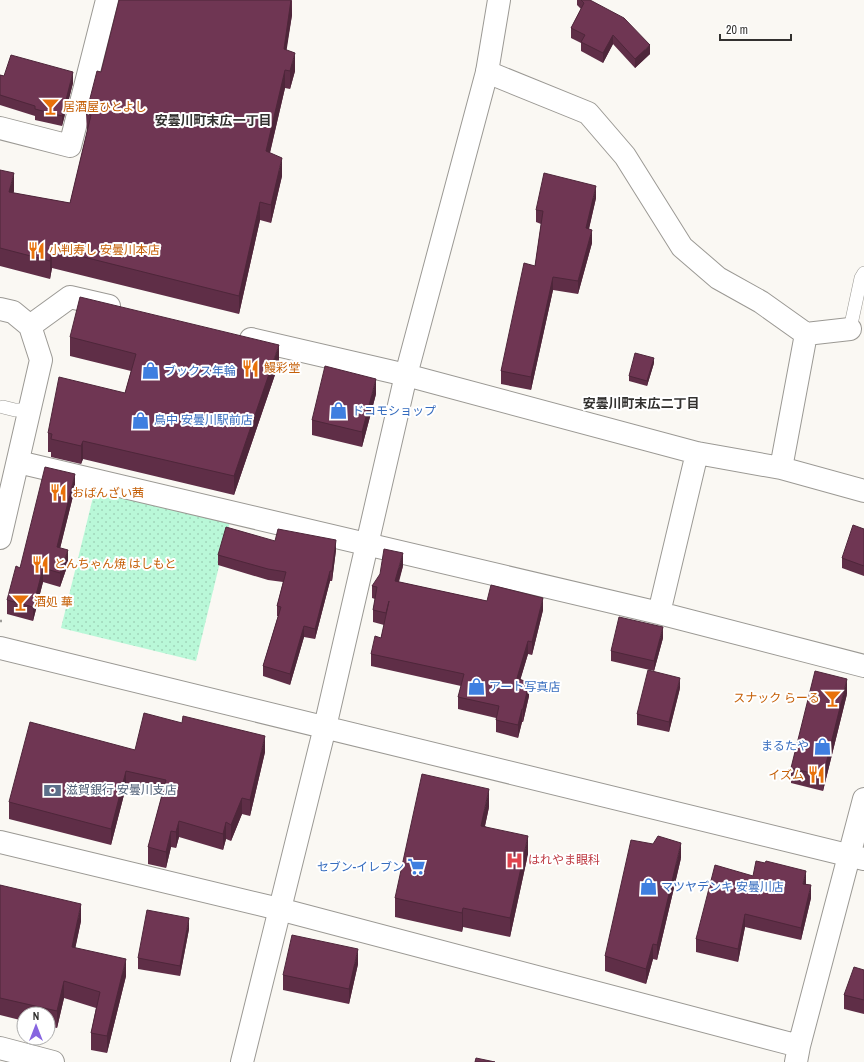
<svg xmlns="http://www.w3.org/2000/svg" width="864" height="1062" font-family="'Archivo Narrow','Noto Sans JP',sans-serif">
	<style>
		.grass { fill: url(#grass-dots) }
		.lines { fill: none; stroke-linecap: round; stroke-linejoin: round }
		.service-casing { stroke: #9b9994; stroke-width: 14 }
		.minor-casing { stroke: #9b9994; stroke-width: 24 }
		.tertiary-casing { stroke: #9b9994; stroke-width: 24 }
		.path { stroke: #9d9c98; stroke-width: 2.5; stroke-dasharray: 2 3; stroke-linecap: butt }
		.service { stroke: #fff; stroke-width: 13 }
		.minor { stroke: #fff; stroke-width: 22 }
		.tertiary { stroke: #fff; stroke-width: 22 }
		.wall { fill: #5f2e47 }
		.shaded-wall { fill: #4e263a }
		.building { fill: #6f3653; stroke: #4e263a }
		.labels { text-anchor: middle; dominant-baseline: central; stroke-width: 4; stroke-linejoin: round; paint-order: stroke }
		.food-label { font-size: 12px; fill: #c56008; stroke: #fff; text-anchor: start }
		.shop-label { font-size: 12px; fill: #366cbe; stroke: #fff; text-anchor: start }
		.service-label { font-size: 12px; fill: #4e5e75; stroke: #fff; text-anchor: start }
		.health-label { font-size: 12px; fill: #be3a42; stroke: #fff; text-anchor: start }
		.neighbourhood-label { font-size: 13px; font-weight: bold; fill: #32312f; stroke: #fff }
	</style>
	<defs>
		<pattern id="grass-dots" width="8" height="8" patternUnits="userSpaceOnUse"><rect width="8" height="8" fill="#b9f8d8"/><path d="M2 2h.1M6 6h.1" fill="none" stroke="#a0d5ba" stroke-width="1.8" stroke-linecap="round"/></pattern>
	</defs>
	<rect width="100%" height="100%" fill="#faf8f3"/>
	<path class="grass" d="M95,489l135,32 -34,140 -135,-33z"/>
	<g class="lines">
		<defs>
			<path id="service" d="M850,329l11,-51 3,-5
				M3,407l12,3h14"/>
			<path id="minor" d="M487,72l101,41 37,43 57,91 36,31 43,24 45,32 -25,134
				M0,128l70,18 37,-146
				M0,309l13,3 17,14 11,34 -41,178
				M30,326l40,-29 39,9
				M806,334l44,-5
				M251,339l155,36 291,78 84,15 83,23
				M18,462l641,151 205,53
				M659,613l38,-160
				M0,842l279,67 520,137
				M0,1048l53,14
				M796,1062l3,-16 65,-247"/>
			<path id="tertiary" d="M0,648l864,211
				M242,1062l83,-335 81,-352 81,-303 12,-72"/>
		</defs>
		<use href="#service" class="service-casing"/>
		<use href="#minor" class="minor-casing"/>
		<use href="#tertiary" class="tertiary-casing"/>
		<path class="path" d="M0,621h2"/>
		<use href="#service" class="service"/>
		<use href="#minor" class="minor"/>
		<use href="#tertiary" class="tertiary"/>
	</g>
	<path class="wall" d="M292,0v15l-6,35 9,21 -5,18 -5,-1 -15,65 12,23 -11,47 -11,-3 -21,94 -187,-46 -2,11 -50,-13v-96l14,21 -1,2 57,10 17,-71 -1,-18 15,-42z
		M577,0h13l60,54 -15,14 -22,-24 -10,19 -22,-12v-8l-10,-5v-10l10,-19 -4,-4z
		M0,75l4,1 69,7 -11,43 -27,-6v-4l-35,-11z
		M596,198l-7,31 3,14 -14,51 -25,-4 -22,100 -30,-6v-13l34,-105 6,-42 -5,-2v-12z
		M70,337l209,26 -45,132 -151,-36 -2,5 -30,-7v-5h-3v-19l77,-40 6,-22 -61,-15z
		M654,363l-7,23 -18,-5v-5z
		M376,394l-14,53 -50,-12v-15z
		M75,488l-15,60 8,16 -8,23 -17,-5 -10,39 -26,-7v-14l13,-32z
		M864,529v47l-22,-8v-10z
		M275,541l61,9 -4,31h-2l-15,58 -11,-2 -14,48 -27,-9v-10l15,-50h-1v-10l6,-24 -15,-2 -50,-15v-10z
		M403,566l-4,16 88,19 56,9 -11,45 -4,-1 -8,26 9,16 -6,26h-1l-4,16 -22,-6v-14l-38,-9v-12l3,-11 -90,-20v-12l10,-16 3,-13 -11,-3v-12l2,-11 -3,-1v-12z
		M663,638l-9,33 -43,-10v-10z
		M680,688l-11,44 -32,-7v-11z
		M847,694l-24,97 -32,-8v-15z
		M135,750l130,2 -15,64 -8,-2 -11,27 -5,-2 -3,11 -44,-13 -3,11 -5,-1 -5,21 -18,-4v-17l14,-52 -36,-8 -15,58 -102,-26v-17z
		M489,807l-4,19 43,28 -18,83 -47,-10 -1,5 -67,-15v-19z
		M681,858l-24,102 -4,-1 -7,25 -41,-13v-15z
		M753,876l53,8 5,14 -10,42 -56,-13 -7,35 -42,-10v-13z
		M0,885l81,36 -6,27 51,28 -19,77 -16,-3v-17l5,-25 -32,-10 -7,30 -9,-2v-12h-24v7l-24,-6z
		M189,929l-9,47 -42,-7v-11z
		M358,964l-9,40 -66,-14v-15z
		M864,970v44l-20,-5v-14z"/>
	<path class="shaded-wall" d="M291,0l1,15 -8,52v-18z
		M613,35v9l-10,19v-10z
		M650,45v9l-15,14v-9z
		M295,53v18l-5,18v-18z
		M285,70v18l-19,81v-18z
		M73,72v11l-11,43v-10z
		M282,158v18l-11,47v-18z
		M14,173v18l-5,19v-18z
		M596,186v12l-10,43v-13z
		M260,202v18l-21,94v-18z
		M592,230v13l-14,51v-13z
		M52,249v19l-2,11v-18z
		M553,277v13l-22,100v-13z
		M279,345v18l-45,132v-19z
		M654,358v5l-7,23v-5z
		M376,379v15l-14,53v-15z
		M83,441v18l-2,5v-18z
		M75,474v14l-18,73v-14z
		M336,540v10l-4,31v-10z
		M68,550v14l-8,23v-14z
		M403,553v13l-8,27v-12z
		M43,568v14l-10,39v-14z
		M330,571v10l-15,58v-10z
		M543,598v12l-11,45v-13z
		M304,626v11l-14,48v-11z
		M663,627v11l-9,33v-10z
		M528,641v13l-11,37v-13z
		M680,678v10l-11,44v-10z
		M847,679v15l-24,97v-15z
		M529,683v13l-6,26v-13z
		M522,709v13l-4,16v-13z
		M265,736v16l-15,64v-16z
		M126,771v16l-15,58v-16z
		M489,789v18l-8,37v-18z
		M242,798v16l-11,27v-16z
		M179,821v16l-3,11v-16z
		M226,822v17l-3,11v-16z
		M171,831v16l-5,21v-16z
		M528,836v18l-18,83v-19z
		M681,843v15l-24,102v-15z
		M806,871v13l-3,12v-12z
		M811,885v13l-10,42v-12z
		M81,904v17l-9,43v-17z
		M463,908v19l-1,5v-19z
		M745,914v13l-7,35v-13z
		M189,918v11l-9,47v-10z
		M653,944v15l-7,25v-15z
		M358,949v15l-9,40v-15z
		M126,959v17l-19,77v-17z
		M64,981v17l-7,30v-17z"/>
	<path class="building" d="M119,0h172l-7,49 11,4 -5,18 -5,-1 -19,81 16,7 -11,47 -11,-3 -21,94 -187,-47 -2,12 -50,-13v-78l14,3 -5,19 61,11 21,-88 -5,-1 11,-43 4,1z
		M581,0h9l34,18 26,27 -15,14 -22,-24 -10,18 -22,-11 4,-7 -14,-7 13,-25z
		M11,55l62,17 -11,44 -27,-7v-3l-35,-11v-20l4,1z
		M544,173l52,13 -10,42 6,2 -14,51 -25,-4 -22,100 -30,-6 23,-108 11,3 8,-55 -7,-1z
		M80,297l199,48 -45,131 -151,-35 -2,5 -30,-7 1,-5 -4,-1 11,-56 66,16 11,-39 -66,-17z
		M635,353l19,5 -7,23 -18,-5z
		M325,366l51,13 -14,53 -50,-12z
		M45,467l30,7 -18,73 11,3 -8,23 -17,-5 -10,39 -26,-7 9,-34 4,2z
		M853,525l11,4v37l-22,-8z
		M226,527l49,14 3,-12 58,11 -4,31h-2l-15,58 -11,-3 -14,48 -27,-8 18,-59 -4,-1 9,-34 -18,-3 -50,-14z
		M384,549l19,4 -8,28 92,20 4,-16 52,13 -11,44 -4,-1 -11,37 12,5 -6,26h-1l-4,16 -22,-5 3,-14 -41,-9 6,-23 -93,-20 4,-18 6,2 8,-37 -3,12 -13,-3 4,-23 -5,-1 8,-12z
		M619,617l44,10 -9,34 -43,-10z
		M648,670l32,8 -11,44 -32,-8z
		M815,671l32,8 -24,97 -32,-8z
		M144,713l38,10 1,-7 82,20 -15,64 -8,-2 -11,27 -5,-3 -3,12 -44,-13 -3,11 -5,-1 -5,21 -18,-5 18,-67 -40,-9 -15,58 -102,-27 21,-80 105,28z
		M422,774l67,15 -8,37 47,10 -18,82 -47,-10 -1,5 -67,-15z
		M658,836l23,7 -24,102 -4,-1 -7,25 -41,-13 26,-116 22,4z
		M756,861l9,2 1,-2 40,10 -3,13 8,1 -10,43 -56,-14 -7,35 -42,-10 19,-74 38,11z
		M0,885l81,19 -9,43 54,12 -19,77 -16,-3 9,-41 -36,-11 -7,30 -57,-13z
		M147,910l42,8 -9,48 -42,-8z
		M292,935l66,14 -9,40 -66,-14z
		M854,967l10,3v30l-20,-5z
		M476,1058l19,4h-20z"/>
	<defs>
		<symbol id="bar-bare" viewBox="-9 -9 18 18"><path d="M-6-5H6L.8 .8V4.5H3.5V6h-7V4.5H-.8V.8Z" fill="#e8710a" stroke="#fff" stroke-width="2.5" paint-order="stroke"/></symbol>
		<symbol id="restaurant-bare" viewBox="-9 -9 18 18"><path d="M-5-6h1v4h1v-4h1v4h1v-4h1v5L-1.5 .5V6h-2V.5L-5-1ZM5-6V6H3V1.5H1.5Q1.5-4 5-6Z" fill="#e8710a" stroke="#fff" stroke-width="2.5" paint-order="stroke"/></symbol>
		<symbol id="shop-bare" viewBox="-9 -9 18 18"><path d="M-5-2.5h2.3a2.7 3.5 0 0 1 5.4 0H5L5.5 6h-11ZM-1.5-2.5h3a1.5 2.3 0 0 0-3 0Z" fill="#3f7fe0" stroke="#fff" stroke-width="2.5" paint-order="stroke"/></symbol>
		<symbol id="bank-bare" viewBox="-9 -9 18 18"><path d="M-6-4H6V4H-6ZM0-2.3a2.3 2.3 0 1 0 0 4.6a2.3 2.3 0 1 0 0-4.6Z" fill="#5c6f8a" stroke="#fff" stroke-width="2.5" paint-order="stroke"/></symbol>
		<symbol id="hospital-bare" viewBox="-9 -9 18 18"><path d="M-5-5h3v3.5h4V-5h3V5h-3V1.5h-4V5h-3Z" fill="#e0444e" stroke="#fff" stroke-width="2.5" paint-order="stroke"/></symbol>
		<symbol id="supermarket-bare" viewBox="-9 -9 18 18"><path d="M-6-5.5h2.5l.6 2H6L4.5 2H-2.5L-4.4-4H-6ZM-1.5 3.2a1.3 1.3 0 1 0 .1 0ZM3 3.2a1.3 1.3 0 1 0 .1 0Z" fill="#3f7fe0" stroke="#fff" stroke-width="2.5" paint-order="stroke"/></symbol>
	</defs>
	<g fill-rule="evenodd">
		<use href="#bar-bare" x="38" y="94" width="25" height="25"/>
		<use href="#restaurant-bare" x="24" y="238" width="25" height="25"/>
		<use href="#restaurant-bare" x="238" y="356" width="25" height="25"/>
		<use href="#shop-bare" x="138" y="358" width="25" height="25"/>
		<use href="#shop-bare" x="326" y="398" width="25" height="25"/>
		<use href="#shop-bare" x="128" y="408" width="25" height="25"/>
		<use href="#restaurant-bare" x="46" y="480" width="25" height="25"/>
		<use href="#restaurant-bare" x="28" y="552" width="25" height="25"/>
		<use href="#bar-bare" x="8" y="590" width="25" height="25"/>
		<use href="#shop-bare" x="464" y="674" width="25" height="25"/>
		<use href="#bar-bare" x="820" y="686" width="25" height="25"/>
		<use href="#shop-bare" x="810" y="734" width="25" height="25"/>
		<use href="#restaurant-bare" x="804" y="762" width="25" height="25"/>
		<use href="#bank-bare" x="40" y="778" width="25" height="25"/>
		<use href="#hospital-bare" x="502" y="848" width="25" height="25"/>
		<use href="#supermarket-bare" x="404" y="854" width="25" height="25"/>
		<use href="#shop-bare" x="636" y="874" width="25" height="25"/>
	</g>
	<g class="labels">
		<g class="food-label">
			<text x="63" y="107">居酒屋ひとよし</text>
			<text x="49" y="250">小判寿し 安曇川本店</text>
			<text x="264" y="368">鰻彩堂</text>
			<text x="72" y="493">おばんざい茜</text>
			<text x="54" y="564">とんちゃん焼 はしもと</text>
			<text x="34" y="602">酒処 華</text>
			<text x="820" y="698" text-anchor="end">スナック らーる</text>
			<text x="804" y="775" text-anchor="end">イズム</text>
		</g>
		<g class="shop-label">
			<text x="164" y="371">ブックス年輪</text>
			<text x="352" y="411">ドコモショップ</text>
			<text x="154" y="420">鳥中 安曇川駅前店</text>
			<text x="489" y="687">アート写真店</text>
			<text x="809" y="746" text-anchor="end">まるたや</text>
			<text x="404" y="867" text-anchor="end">セブン-イレブン</text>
			<text x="661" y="887">マツヤデンキ 安曇川店</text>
		</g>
		<g class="service-label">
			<text x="66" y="790">滋賀銀行 安曇川支店</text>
		</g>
		<g class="health-label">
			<text x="528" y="860">はれやま眼科</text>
		</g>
		<g class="neighbourhood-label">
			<text x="213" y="120">安曇川町末広一丁目</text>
			<text x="641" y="403">安曇川町末広二丁目</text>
		</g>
	</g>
	<g transform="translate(36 1026)"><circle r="19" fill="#ffffff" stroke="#adadac"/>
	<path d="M0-3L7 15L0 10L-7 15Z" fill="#8765e0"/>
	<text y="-6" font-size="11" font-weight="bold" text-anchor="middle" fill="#32312f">N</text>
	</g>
	<path d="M720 34v6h71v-6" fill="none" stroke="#32312f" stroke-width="2"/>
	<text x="726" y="34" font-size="12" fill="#32312f" stroke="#ffffff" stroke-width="3" paint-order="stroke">20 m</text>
</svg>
